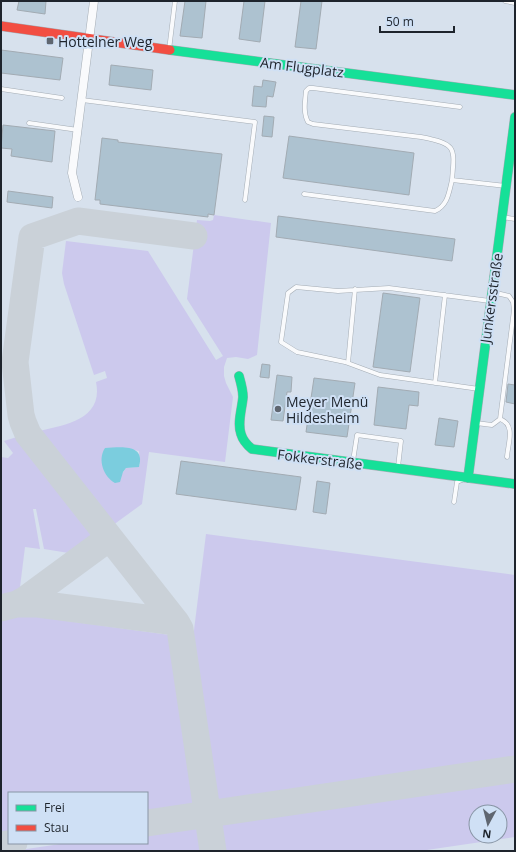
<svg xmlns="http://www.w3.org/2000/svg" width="516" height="852" font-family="'Open Sans',sans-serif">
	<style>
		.green { fill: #ccc9ed; fill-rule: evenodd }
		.water { fill: #7bcdde }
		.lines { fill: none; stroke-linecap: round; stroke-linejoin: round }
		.taxiway { stroke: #cad1d8; stroke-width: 27 }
		.building { fill: #adc2d0; stroke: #a2abb3 }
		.lane-casing { stroke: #a4acb4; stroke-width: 5 }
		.street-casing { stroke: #a4acb4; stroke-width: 9 }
		.fast-casing { stroke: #a4acb4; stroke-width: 10 }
		.jam-casing { stroke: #a4acb4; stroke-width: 10 }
		.lane { stroke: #f9fafc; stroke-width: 4 }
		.street { stroke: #f9fafc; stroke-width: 8 }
		.fast { stroke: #16e098; stroke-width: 9 }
		.jam { stroke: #f24e42; stroke-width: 9 }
		.poi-dot { fill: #5f6670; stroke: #cfe0f5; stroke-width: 1.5 }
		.labels { text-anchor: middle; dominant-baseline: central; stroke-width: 4; stroke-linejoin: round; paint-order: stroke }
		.poi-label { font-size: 14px; fill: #1e242c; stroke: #cfe0f5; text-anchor: start }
		.street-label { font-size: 14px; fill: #1e242c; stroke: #cfe0f5 }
	</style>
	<rect width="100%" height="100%" fill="#d7e1ed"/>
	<path class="green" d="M214,215l57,8 -14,132 -9,4 -12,-2 -9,1 -3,9v9l2,7 7,14 -8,65 -76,-10 -7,52 -33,24 -74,-96c27,-7 69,-11 61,-50l11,-4 -2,-7 -11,4 -30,-91 -2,-11 4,-32 82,10 68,109 7,-4 -36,-57 10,-79 13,1 3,-1zM123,448l16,3 1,14 -3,2 -11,1 -4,6z
		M20,436l2,1 75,95 -1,6 -21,16 -31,-5 -8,-40h-3l7,40 -15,-2 -6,48 -18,5v-143l7,1 5,-5 -9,-12z
		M206,534l309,41v187l-291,43 -7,-5 -24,-162z
		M16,612v2l154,21 25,168 -5,6 -43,7v-23h-138v43l-8,2v-222z
		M515,777v60l-95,14h-195l-5,-31zM476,812h24v24h-24z
		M198,824l4,27h-189l54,-8h80v-12z"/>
	<path class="water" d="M105,448c15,-1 41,-5 34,19l-13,1 -3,4 -3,10 -5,1c-11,-6 -18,-23 -10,-35z"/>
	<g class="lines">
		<path class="taxiway" d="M194,236l-116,-15 -46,16 -17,125 6,53 2,7 5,12 148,188 4,7 33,222
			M17,604l9,-5 83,-61
			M1,608l16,-4h21l138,18
			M147,823l368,-54
			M1,845l13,-2"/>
	</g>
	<path class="building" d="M19,1h27l-1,13 -28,-4z
		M185,1h21l-4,37 -22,-2z
		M244,1h21l-5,41 -21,-3z
		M301,1h21l-6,48 -21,-2z
		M1,50l62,8 -3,22 -59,-7z
		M111,65l42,5 -2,20 -42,-5z
		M263,80l13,2 -3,15 -6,-1 -1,11 -14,-1 2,-20 8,1z
		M264,116l10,1 -2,20 -10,-1z
		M3,125l52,6 -3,31 -41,-6 1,-7 -11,-1z
		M289,136l125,17 -5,42 -126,-17z
		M102,138l16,2v2l104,12 -8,61 -6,-1v3l-108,-13v-4h-5z
		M8,191l45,6 -1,11 -45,-6z
		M278,216l177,23 -3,22 -176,-24z
		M383,293l37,5 -10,74 -37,-5z
		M262,364l8,1 -1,13 -9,-1z
		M277,375l15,2 -1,15h-4l-4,29 -12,-1z
		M314,378l41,5 -8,54 -41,-5z
		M508,384l7,1v19l-9,-2z
		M378,387l41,5 -1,14 -9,-1 -3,24 -32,-4z
		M439,418l19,3 -4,26 -19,-2z
		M181,461l120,16 -5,33 -120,-16z
		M317,481l13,2 -4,31 -13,-2z"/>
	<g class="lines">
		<defs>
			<path id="lane" d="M505,1l10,2
				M169,50l6,-49
				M1,89l61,9
				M82,100l173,22 -10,78
				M29,123l49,7
				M452,180c3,-34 4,-36 -31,-43l-108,-13 -5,-2c-5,-9 -3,-21 -2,-31l3,-3h4l147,19
				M304,194l131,17c13,-6 14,-19 17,-31l54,6
				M502,217l13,2
				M348,363l7,-74
				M435,383l10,-88
				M479,389l-99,-14 -35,-13 -48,-10 -16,-10 7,-49 8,-6 42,4 51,-3 101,13
				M500,419c16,6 8,24 7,38
				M476,423l16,2 8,-6 14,-109 -1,-8 -4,-6 -17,-4
				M353,461l4,-26 44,6 -3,26
				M454,502l3,-20 5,-2"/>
			<path id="street" d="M78,197l-6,-24 22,-172"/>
			<path id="fast" d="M170,50l345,45
				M239,376c2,7 4,14 4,21 -1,12 -6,26 -2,37 2,7 6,11 11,15l263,35
				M468,478l47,-361"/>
			<path id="jam" d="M1,26l169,24"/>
		</defs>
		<use href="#lane" class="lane-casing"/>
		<use href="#street" class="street-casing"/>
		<use href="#fast" class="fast-casing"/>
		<use href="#jam" class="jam-casing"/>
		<use href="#lane" class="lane"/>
		<use href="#street" class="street"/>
		<use href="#fast" class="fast"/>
		<use href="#jam" class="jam"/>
	</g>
	<g class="poi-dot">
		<rect x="46" y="37" width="8" height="8" rx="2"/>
		<circle cx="278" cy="409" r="4"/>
	</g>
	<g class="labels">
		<g class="poi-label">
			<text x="58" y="41">Hottelner Weg</text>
			<text x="286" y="401">Meyer Menü<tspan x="286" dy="16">Hildesheim</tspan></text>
		</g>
		<g class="street-label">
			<text transform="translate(302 67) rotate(7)">Am Flugplatz</text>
			<text transform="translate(491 298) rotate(-82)">Junkersstraße</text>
			<text transform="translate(320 459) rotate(7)">Fokkerstraße</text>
		</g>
	</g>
	<rect width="516" height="852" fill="none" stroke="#1e242c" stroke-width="4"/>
	<rect x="8" y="792" width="140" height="52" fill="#cfe0f5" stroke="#8895a5"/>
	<rect x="16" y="805" width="20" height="6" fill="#16e098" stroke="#8895a5"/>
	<text x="44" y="812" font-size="12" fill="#1e242c">Frei</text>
	<rect x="16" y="825" width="20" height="6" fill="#f24e42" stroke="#8895a5"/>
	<text x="44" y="832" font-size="12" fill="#1e242c">Stau</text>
	<g transform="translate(488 824) rotate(187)"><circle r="19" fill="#cfe0f5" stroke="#8895a5"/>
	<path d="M0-3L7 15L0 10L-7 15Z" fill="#5f6670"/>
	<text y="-6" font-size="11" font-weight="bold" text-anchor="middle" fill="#1e242c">N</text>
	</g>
	<path d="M380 26v6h74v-6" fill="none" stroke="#1e242c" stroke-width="2"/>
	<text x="386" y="26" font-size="12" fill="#1e242c" stroke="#cfe0f5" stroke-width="3" paint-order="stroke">50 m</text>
</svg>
